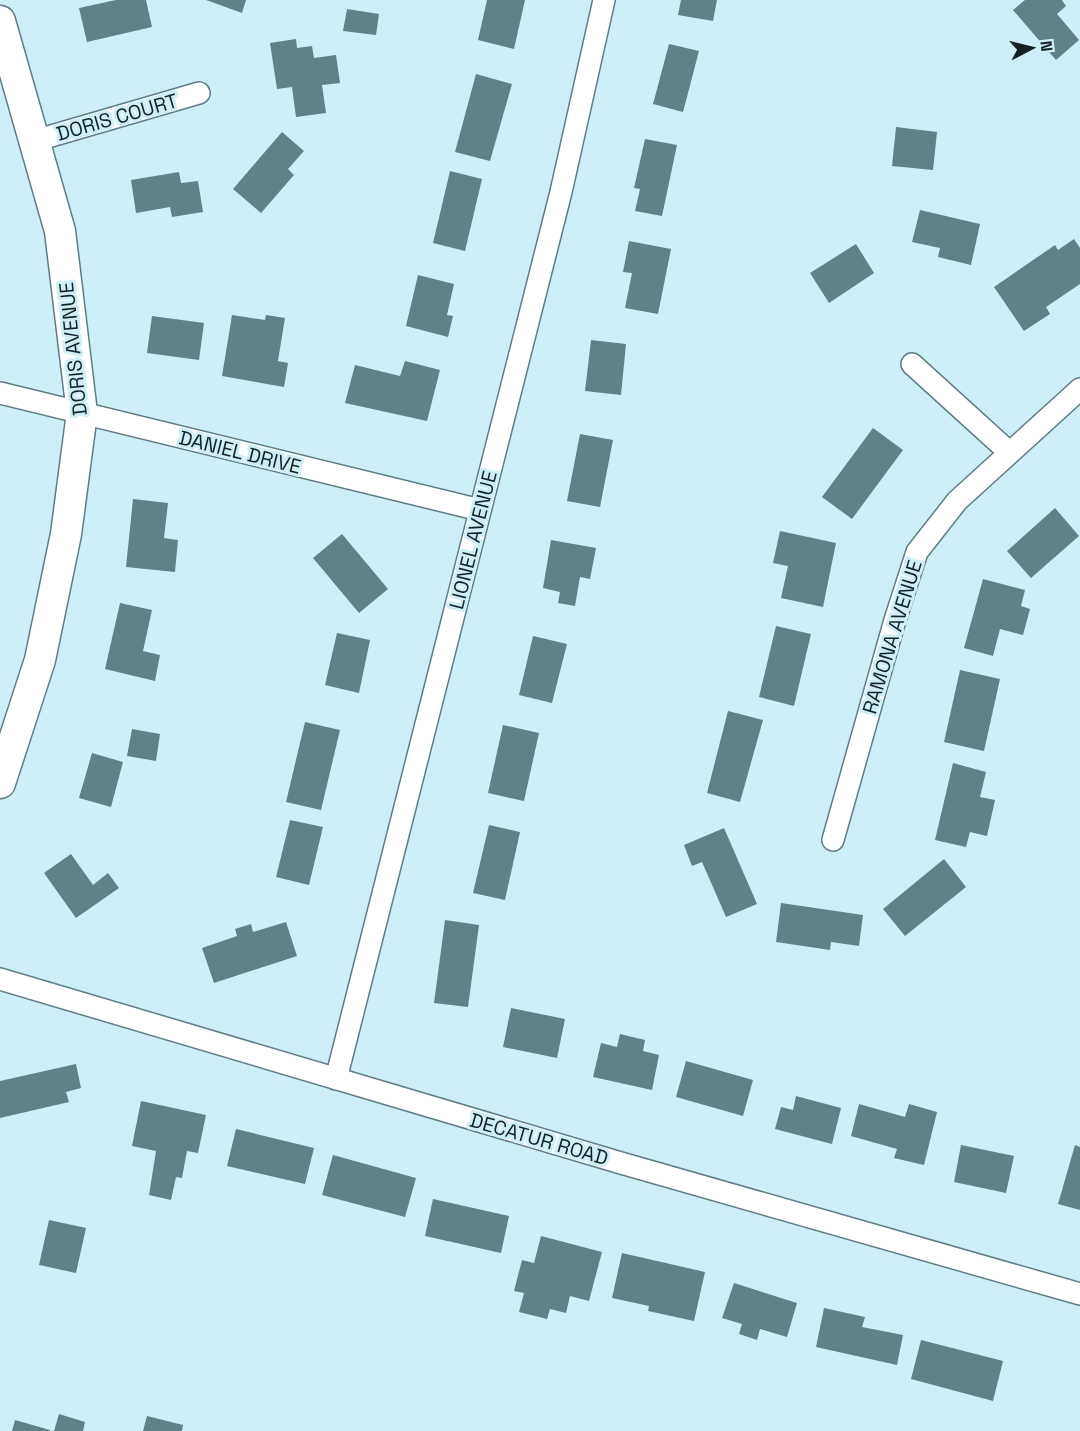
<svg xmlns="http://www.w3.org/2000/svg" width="1080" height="1431" font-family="'Space Grotesk',sans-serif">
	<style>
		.building { fill: #608188 }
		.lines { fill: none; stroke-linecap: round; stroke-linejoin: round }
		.street-casing { stroke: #5e7e86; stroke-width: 24 }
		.secondary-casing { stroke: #5e7e86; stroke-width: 33 }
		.street { stroke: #fff; stroke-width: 21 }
		.secondary { stroke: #fff; stroke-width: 30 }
		.labels { text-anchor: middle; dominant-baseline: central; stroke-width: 6; stroke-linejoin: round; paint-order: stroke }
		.street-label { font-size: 20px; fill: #152225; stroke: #cdf0f8 }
	</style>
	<rect width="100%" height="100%" fill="#cdf0f8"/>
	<path class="building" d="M116,0h30l6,27 -65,15 -8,-34z
		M206,0h40l-4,13z
		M487,0h38l-11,49 -36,-9z
		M681,0h36l-4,21 -35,-6z
		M1025,0h37l4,6 -9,8 22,26 -23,20 -43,-50z
		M347,9l32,5 -3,21 -33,-4z
		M296,39l1,9 15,-2 2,12 22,-3 4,28 -18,2 4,28 -30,4 -4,-30 -15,2 -7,-46z
		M669,44l30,7 -16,61 -30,-8z
		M476,74l36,10 -22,77 -35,-9z
		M896,127l41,5 -4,38 -41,-4z
		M282,132l22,19 -16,18 6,6 -33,38 -28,-24z
		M645,139l32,6 -15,71 -27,-5 5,-22 -6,-1z
		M450,171l32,8 -17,72 -32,-8z
		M179,172l2,11 17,-2 5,31 -31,5 -2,-10 -34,6 -5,-33z
		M920,210l60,14 -9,41 -33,-8 2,-9 -28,-6z
		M1074,239l6,9v36l-34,23 4,7 -26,17 -30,-44 61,-42 3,5z
		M629,241l42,8 -13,65 -33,-6 7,-35 -9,-1z
		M856,244l18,29 -45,30 -19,-30z
		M418,275l36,9 -7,31 6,1 -5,21 -42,-11z
		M232,315l33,5 1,-5 19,3 -7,43 10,2 -4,24 -62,-11z
		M152,316l52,7 -5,37 -52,-7z
		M591,340l35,4 -5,51 -36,-4z
		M405,361l35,9 -13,51 -82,-18 10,-38 45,11z
		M873,428l30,22 -51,69 -30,-22z
		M580,434l33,6 -13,67 -33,-6z
		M133,499l35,4 -4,35 14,2 -3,32 -49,-5z
		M1055,508l24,28 -48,42 -24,-27z
		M780,531l56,12 -13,64 -42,-9 7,-32 -15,-3z
		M342,534l46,55 -29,24 -46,-55z
		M551,540l45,8 -6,31 -10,-2 -5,29 -17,-3 2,-11 -17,-4z
		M983,579l42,11 -4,16 9,3 -7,26 -23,-6 -7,27 -29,-8z
		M120,603l32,7 -9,41 17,4 -5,26 -50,-12z
		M776,626l35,8 -17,72 -35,-9z
		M337,633l33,7 -11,53 -34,-8z
		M533,636l34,8 -15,59 -33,-8z
		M960,670l40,9 -16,72 -40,-9z
		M728,711l35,9 -23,82 -33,-9z
		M305,722l35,8 -19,80 -35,-8z
		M503,725l36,8 -15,68 -36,-8z
		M132,729l28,5 -4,27 -29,-5z
		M92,753l31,9 -12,45 -32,-9z
		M953,763l33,9 -6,25 15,3 -8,36 -17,-4 -4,15 -31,-7z
		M290,820l33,7 -14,58 -33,-8z
		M489,825l31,7 -15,68 -32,-7z
		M724,828l33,76 -31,13 -24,-55 -10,4 -8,-21z
		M71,854l22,31 15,-12 11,15 -43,30 -32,-45z
		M944,859l22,28 -61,49 -22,-27z
		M781,903l82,12 -4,31 -28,-4 -1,8 -54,-8z
		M445,920l34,5 -11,82 -34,-4z
		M286,922l11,34 -83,27 -12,-35 35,-12 -2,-7 16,-5 2,8z
		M511,1008l54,11 -8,39 -54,-11z
		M620,1034l25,6 -2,11 16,4 -7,35 -59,-13 8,-34 16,4z
		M686,1061l67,19 -10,36 -67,-19z
		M76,1064l5,24 -15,4 3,10 -69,16v-37z
		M796,1096l45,12 -9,36 -57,-15 6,-22 12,3z
		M141,1101l65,14 -8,38 -11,-2 -5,27 -6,-1 -5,23 -22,-5 7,-44 -24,-5z
		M859,1104l46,13 4,-13 28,8 -13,53 -30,-7 3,-9 -46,-13z
		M236,1129l78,19 -9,36 -78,-18z
		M961,1145l53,11 -8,37 -52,-11z
		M1075,1145l5,2v63l-22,-6z
		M333,1155l83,23 -11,39 -83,-22z
		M433,1199l76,17 -8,37 -76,-17z
		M49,1220l37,8 -10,45 -37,-8z
		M541,1236l61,16 -13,49 -19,-5 -4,17 -16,-4 -3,10 -28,-7 5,-19 -10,-2 8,-31 12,3z
		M622,1253l83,19 -11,49 -46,-10 1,-5 -37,-8z
		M734,1283l63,20 -10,34 -27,-8 -3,11 -18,-6 3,-10 -20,-6z
		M824,1308l41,9 -3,10 41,8 -6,30 -81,-18z
		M921,1340l82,21 -10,40 -82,-22z
		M59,1414l26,8 -2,9h-29z
		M147,1416l36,9 -1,6h-39z
		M15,1420l35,10v1h-38z"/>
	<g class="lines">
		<defs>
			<path id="street" d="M34,141l165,-48
				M912,364l98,89
				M0,393l480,117
				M833,840l62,-220 22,-68 40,-51 123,-112
				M0,979l621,184 459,131
				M336,1079l225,-887 43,-192"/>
			<path id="secondary" d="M0,21l60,210 22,182 -16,121 -26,126 -40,123"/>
		</defs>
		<use href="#street" class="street-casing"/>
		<use href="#secondary" class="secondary-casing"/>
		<use href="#street" class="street"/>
		<use href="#secondary" class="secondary"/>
	</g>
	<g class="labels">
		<g class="street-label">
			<text transform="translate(117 117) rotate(-16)">DORIS COURT</text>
			<text transform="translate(73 349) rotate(-96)">DORIS AVENUE</text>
			<text transform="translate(240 452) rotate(14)">DANIEL DRIVE</text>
			<text transform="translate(473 540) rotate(-76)">LIONEL AVENUE</text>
			<text transform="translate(892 637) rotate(-73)">RAMONA AVENUE</text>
			<text transform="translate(539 1139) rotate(16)">DECATUR ROAD</text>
		</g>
	</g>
	<g transform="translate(1032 48) rotate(83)" stroke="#cdf0f8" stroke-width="4.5" paint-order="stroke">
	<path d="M0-4.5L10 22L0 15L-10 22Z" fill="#152225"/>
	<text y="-9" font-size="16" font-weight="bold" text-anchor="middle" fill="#152225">N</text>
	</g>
</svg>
